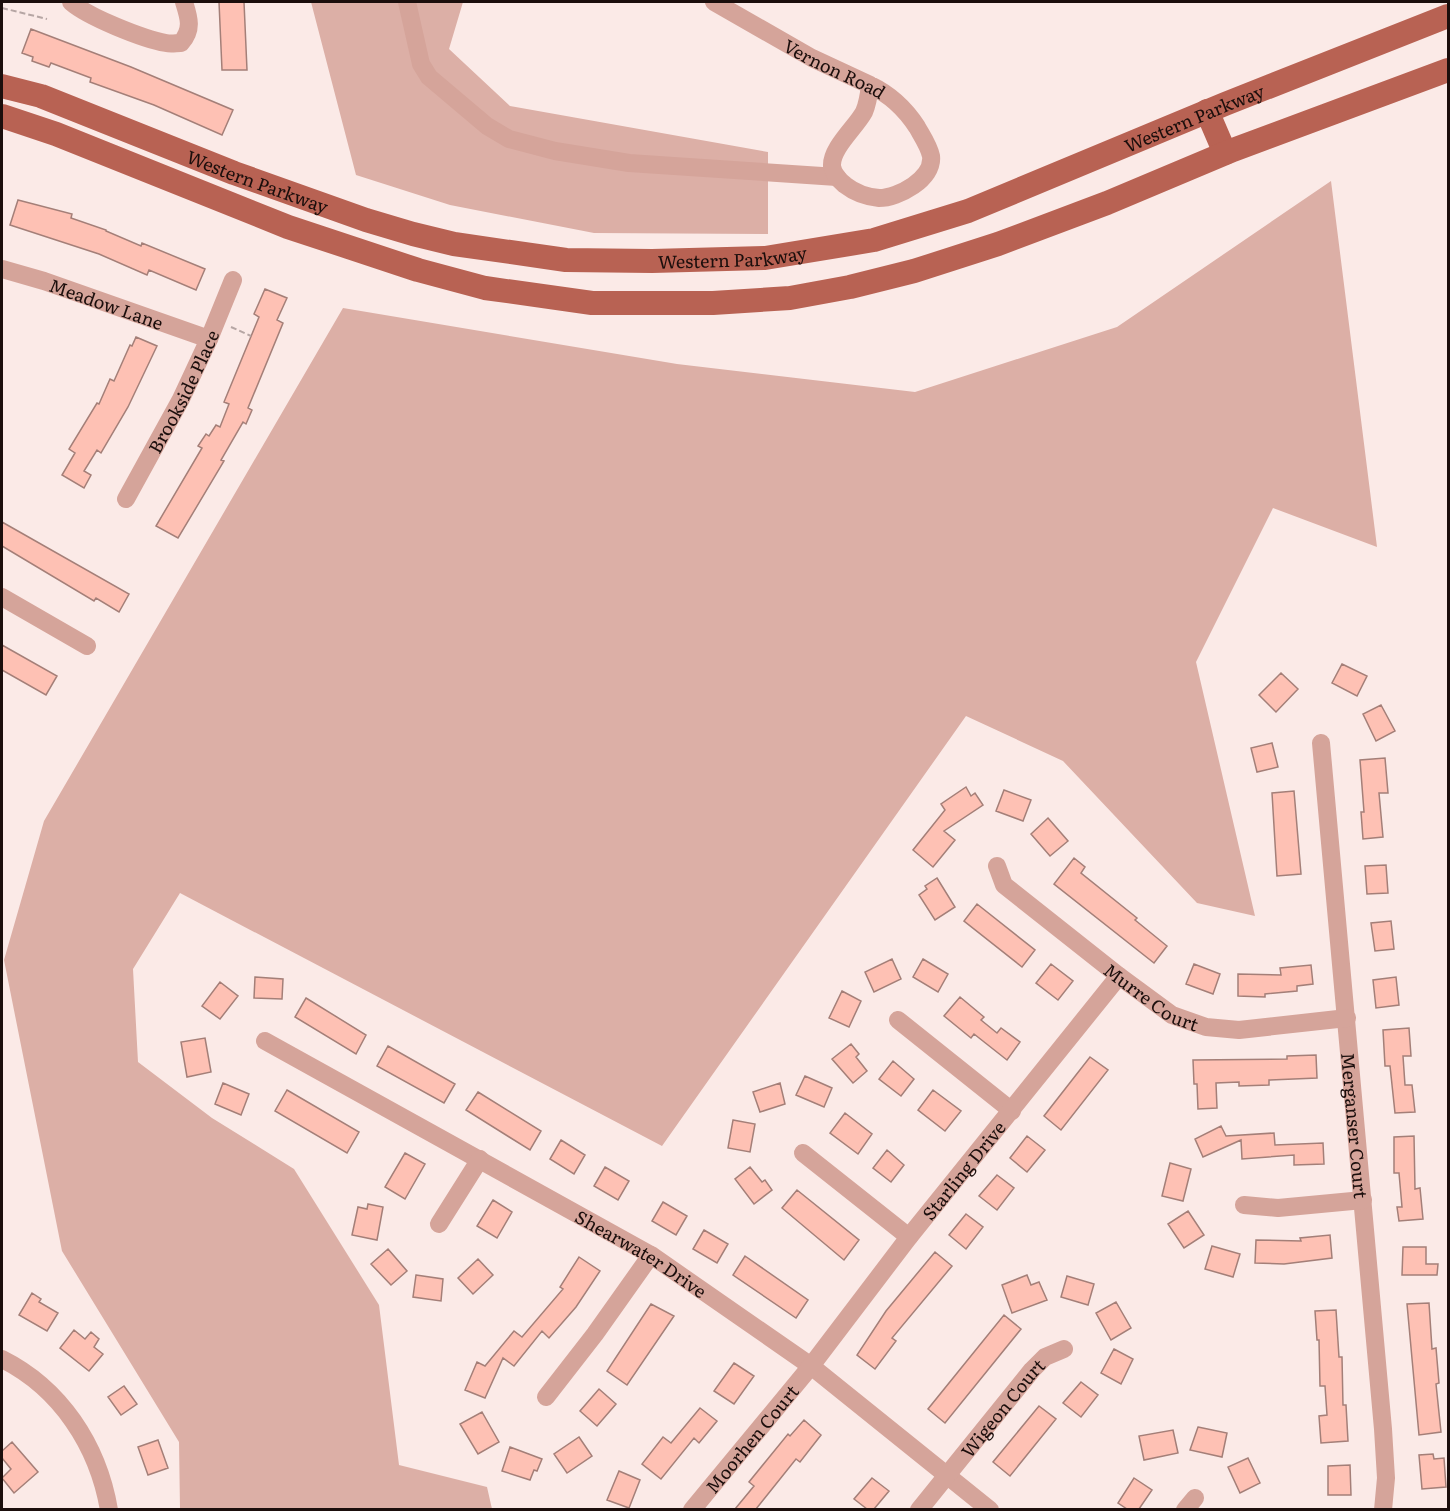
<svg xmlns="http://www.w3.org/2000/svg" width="1450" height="1511" font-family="Literata,serif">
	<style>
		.green { fill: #dcafa6 }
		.building { fill: #fec1b4; stroke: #a47f78; stroke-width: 1.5 }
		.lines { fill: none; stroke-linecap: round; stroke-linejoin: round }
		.path { stroke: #b6a6a4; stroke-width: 2; stroke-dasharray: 6 3; stroke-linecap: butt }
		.minor { stroke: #d5a49a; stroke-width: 18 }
		.major { stroke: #b86253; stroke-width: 24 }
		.labels { text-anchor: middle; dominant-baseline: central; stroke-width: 6; stroke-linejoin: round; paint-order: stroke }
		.street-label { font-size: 18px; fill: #1b0e0c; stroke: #fff }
	</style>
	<rect width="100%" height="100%" fill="#fbeae7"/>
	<path class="green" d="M311,2h152l-14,47 61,57 258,46v82l-174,-1 -144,-28 -94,-30z
		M1331,181l46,366 -104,-39 -77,154 59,254 -58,-13 -134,-142 -97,-45 -304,430 -482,-253 -47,76 5,93 74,56 82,51 85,136 20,160 88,22 5,22h-312l-1,-67 -117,-191 -58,-291 40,-139 299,-513 334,56 238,28 202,-65z"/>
	<path class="building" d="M219,2h25l3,68h-25z
		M31,29l100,38 102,43 -11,25 -68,-30 -64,-23 1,-4 -40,-15 -2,4 -17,-6 1,-4 -11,-4z
		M18,200l54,14 -1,4 35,12v1l35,15 1,-3 63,26 -9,21 -47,-20 -2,5 -48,-21 -89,-29z
		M265,289l22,9 -10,22 6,3 -35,85 4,2 -6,14 -3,-2 -22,38 3,1 -46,77 -22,-12 46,-78 -4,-2 8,-12 3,2 7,-11 4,2 9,-23 -5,-2 35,-85 -5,-3z
		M136,337l21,9 -29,61 -27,46 -4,-3 -13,21 7,4 -7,13 -22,-13 13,-22 -6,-4 28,-46 2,1 11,-25 4,2 16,-36 2,1z
		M2,522l127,72 -10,18 -23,-14 -2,3 -92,-55z
		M2,645l55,31 -11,19 -44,-25z
		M1342,664l25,12 -10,20 -25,-13z
		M1281,673l17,16 -22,23 -17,-17z
		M1381,705l14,26 -19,10 -13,-27z
		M1272,743l6,24 -21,5 -6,-24z
		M1385,758l3,35h-9l4,44 -20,2 -2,-27h3l-4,-52z
		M966,787l5,9 4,-3 8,12 -39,26 11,9 -22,27 -20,-17 32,-40 -4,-6z
		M1004,790l27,10 -8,21 -27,-10z
		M1294,791l7,83 -24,2 -5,-83z
		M1048,818l20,23 -18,15 -19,-22z
		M1074,858l11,9 -4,6 56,45 -2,2 32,26 -13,17 -100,-79z
		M1386,865l2,28 -21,1 -2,-28z
		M937,878l18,29 -20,13 -16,-25 8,-6 -2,-3z
		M977,904l58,46 -13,17 -58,-46z
		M1391,921l3,28 -19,2 -4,-28z
		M892,959l9,20 -27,13 -9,-20z
		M923,959l25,15 -10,18 -25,-15z
		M1051,964l22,17 -15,19 -22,-17z
		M1194,964l26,10 -7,20 -27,-10z
		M1311,965l2,19 -16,2v5l-32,3v3l-27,-1v-22l43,1 -1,-7z
		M255,977l28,2 -1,20 -28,-1z
		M1396,977l3,28 -23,3 -3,-28z
		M220,982l18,14 -18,23 -18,-13z
		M842,991l19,10 -12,26 -20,-9z
		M960,997l24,20 -3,3 16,13 4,-5 19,14 -13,18 -33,-26 -3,4 -27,-22z
		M306,998l60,37 -10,19 -61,-37z
		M1409,1028l2,28h-8l2,29h7l3,27 -20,1 -5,-47h-5l-2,-36z
		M205,1038l6,34 -24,5 -6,-35z
		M851,1044l8,10 -3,3 11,14 -14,12 -21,-24z
		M388,1046l67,38 -11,19 -67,-37z
		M1316,1055l1,23 -48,2v5l-30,1v-4l-23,1 1,25 -19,1 -1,-25h-3l-1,-24 94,-1v-3z
		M1090,1057l18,13 -47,60 -17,-14z
		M893,1061l21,18 -13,17 -22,-17z
		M805,1076l27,12 -8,19 -28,-12z
		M223,1083l26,11 -8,21 -26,-11z
		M780,1083l5,21 -25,8 -7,-20z
		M287,1090l72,42 -12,21 -72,-42z
		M933,1090l28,21 -16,20 -27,-21z
		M478,1092l63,39 -11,19 -64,-40z
		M845,1113l27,21 -14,20 -28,-21z
		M733,1120l22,4 -5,28 -22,-4z
		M1221,1126l5,10 48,-3 1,12 48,-2 1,21 -30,1v-10l-52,4 -1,-19 -38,17 -8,-18z
		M1027,1136l18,14 -18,22 -17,-14z
		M1414,1136l1,53 5,-1 3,31 -24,2 -2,-14h5l-3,-34h-5v-36z
		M561,1140l24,15 -11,19 -24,-15z
		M887,1150l17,15 -13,17 -18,-14z
		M405,1153l20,11 -20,35 -20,-12z
		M1170,1163l21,6 -8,32 -21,-5z
		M605,1167l24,14 -11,19 -24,-14z
		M750,1167l12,15 3,-2 7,10 -18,14 -19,-25z
		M997,1175l17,13 -17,22 -18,-14z
		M797,1190l62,50 -15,20 -62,-52z
		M493,1200l19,12 -15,26 -20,-12z
		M663,1202l24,14 -11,19 -24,-14z
		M368,1204l15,3 -6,33 -25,-5 6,-28 9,2z
		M1188,1211l16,24 -20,13 -16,-24z
		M966,1214l17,13 -17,22 -17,-14z
		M704,1230l24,14 -11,19 -24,-14z
		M1330,1235l2,23 -48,6 -29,-1 1,-23 45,1 -1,-3z
		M1212,1246l28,8 -7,23 -28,-8z
		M1403,1247h23v17h12l-1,11h-35z
		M388,1249l19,22 -16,14 -20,-21z
		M935,1252l17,14 -60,72 4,3 -21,28 -18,-14 29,-44z
		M745,1256l63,44 -12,18 -63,-43z
		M579,1257l21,14 -24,36 -27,31 -7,-7 -28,35 -11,-8 -18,40 -20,-8 12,-28 8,4 29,-35 8,6 41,-48 -3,-2z
		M478,1259l15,16 -20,19 -15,-16z
		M416,1275l27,4 -2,22 -28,-4z
		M1027,1275l4,10 8,-3 8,18 -35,13 -10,-28z
		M1067,1276l27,8 -6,21 -27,-8z
		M32,1293l9,6 -2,3 19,11 -11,18 -28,-16z
		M1116,1302l15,26 -20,12 -15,-27z
		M1429,1303l3,46 4,-1 3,35 -3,1 5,48 -22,3 -12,-131z
		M651,1304l23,12 -47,69 -20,-14z
		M1336,1310l3,47h3l1,48h3l2,36 -27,2 -2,-27 8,-1 -2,-29h-5l-1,-46h-2l-2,-29z
		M1004,1315l17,14 -76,94 -17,-14z
		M74,1330l11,9 6,-7 8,7 -5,8 9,7 -14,17 -29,-23z
		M1114,1349l19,10 -12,25 -20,-11z
		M734,1363l20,13 -20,28 -20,-13z
		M1081,1382l17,13 -17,22 -18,-14z
		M124,1386l13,18 -16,11 -13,-18z
		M599,1389l17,15 -19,22 -17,-15z
		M1039,1406l17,13 -46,57 -17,-14z
		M700,1408l17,13 -18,22 -5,-5 -33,41 -19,-15 21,-27 8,6z
		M482,1412l17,30 -21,12 -18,-30z
		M804,1420l17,15 -21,27 -4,-3 -40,50h-21l19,-23 -5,-4 39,-48 2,2z
		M1198,1427l29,6 -5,24 -32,-7z
		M1173,1430l5,23 -34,7 -5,-24z
		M579,1437l13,19 -25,17 -13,-19z
		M158,1440l10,28 -20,7 -10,-28z
		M12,1442l26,30 -24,21 -12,-15 9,-9 -9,-11v-7z
		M510,1447l32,12 -5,12 -3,-1 -4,10 -28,-9z
		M1433,1454l1,5 10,-1 2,29 -24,2 -3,-34z
		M1248,1458l12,25 -20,10 -12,-26z
		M1350,1465l1,30h-23v-29z
		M619,1471l21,9 -11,28 -22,-8z
		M872,1478l17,13 -15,18h-7l-13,-10z
		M1134,1478l18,12 -13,19h-12l-9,-6z"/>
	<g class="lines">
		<path class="path" d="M2,8l45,11
			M231,327l20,9"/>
		<g class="minor">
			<path d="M71,2c17,15 72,37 95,41 5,1 10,0 15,0 12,-14 8,-25 3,-41"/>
			<path d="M407,2l14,62 8,13 58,49 22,13 46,12 74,12 208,14"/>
			<path id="s1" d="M714,2l98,56 58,27c19,9 36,25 47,42 5,9 12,19 14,29 3,23 -33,42 -52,42 -12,-1 -25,-6 -34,-13 -6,-5 -12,-11 -13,-19 -1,-18 24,-39 32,-54 4,-9 5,-18 6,-27"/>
			<path id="s2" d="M2,269l42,12 165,58"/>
			<path id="s3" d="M126,499l55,-100 28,-60 24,-59"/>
			<path d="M2,597l85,49"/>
			<path id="s4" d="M1321,743l62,686 3,49 -3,32"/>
			<path id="s5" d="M997,866l7,19 115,91 53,39 34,12 33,3 108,-12"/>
			<path d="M898,1020l114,91"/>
			<path id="s6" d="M265,1041l386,214 160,111 179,144"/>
			<path d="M803,1153l106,84"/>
			<path d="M1244,1205l34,3 85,-8"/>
			<path d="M439,1224l41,-65"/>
			<path d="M2,1359c58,29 96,86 107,151"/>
			<path d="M546,1397l49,-63 56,-79"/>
			<path id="s7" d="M692,1510l119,-144 98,-129 210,-261"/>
			<path id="s8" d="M919,1510l113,-140 13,-13 19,-8"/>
			<path d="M1185,1510l10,-12"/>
		</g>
		<g class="major">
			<path id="s9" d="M2,86l39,10 193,77 132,47 47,14 41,10 112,16 86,1 113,-3 109,-18 94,-29 257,-107 223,-88"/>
			<path d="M1207,111l18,42"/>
			<path d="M2,116l54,18 232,93 130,43 67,18 107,15h121l77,-5 60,-11 64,-16 84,-27 109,-41 126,-53 215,-80"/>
		</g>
	</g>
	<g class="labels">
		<g class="street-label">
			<text stroke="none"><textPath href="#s1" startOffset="138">Vernon Road</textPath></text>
			<text stroke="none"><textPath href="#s9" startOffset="1245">Western Parkway</textPath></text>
			<text stroke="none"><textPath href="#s9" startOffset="273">Western Parkway</textPath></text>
			<text stroke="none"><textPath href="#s9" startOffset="759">Western Parkway</textPath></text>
			<text stroke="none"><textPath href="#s2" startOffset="110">Meadow Lane</textPath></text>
			<text stroke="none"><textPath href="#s3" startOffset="122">Brookside Place</textPath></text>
			<text stroke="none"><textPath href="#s5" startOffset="206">Murre Court</textPath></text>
			<text stroke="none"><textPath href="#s4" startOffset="384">Merganser Court</textPath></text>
			<text stroke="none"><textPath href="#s7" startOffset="435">Starling Drive</textPath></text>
			<text stroke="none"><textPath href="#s6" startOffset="432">Shearwater Drive</textPath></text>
			<text stroke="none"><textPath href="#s8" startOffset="132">Wigeon Court</textPath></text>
			<text stroke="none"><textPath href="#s7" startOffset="93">Moorhen Court</textPath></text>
		</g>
	</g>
	<rect width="1450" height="1511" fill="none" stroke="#1b0e0c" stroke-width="6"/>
</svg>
